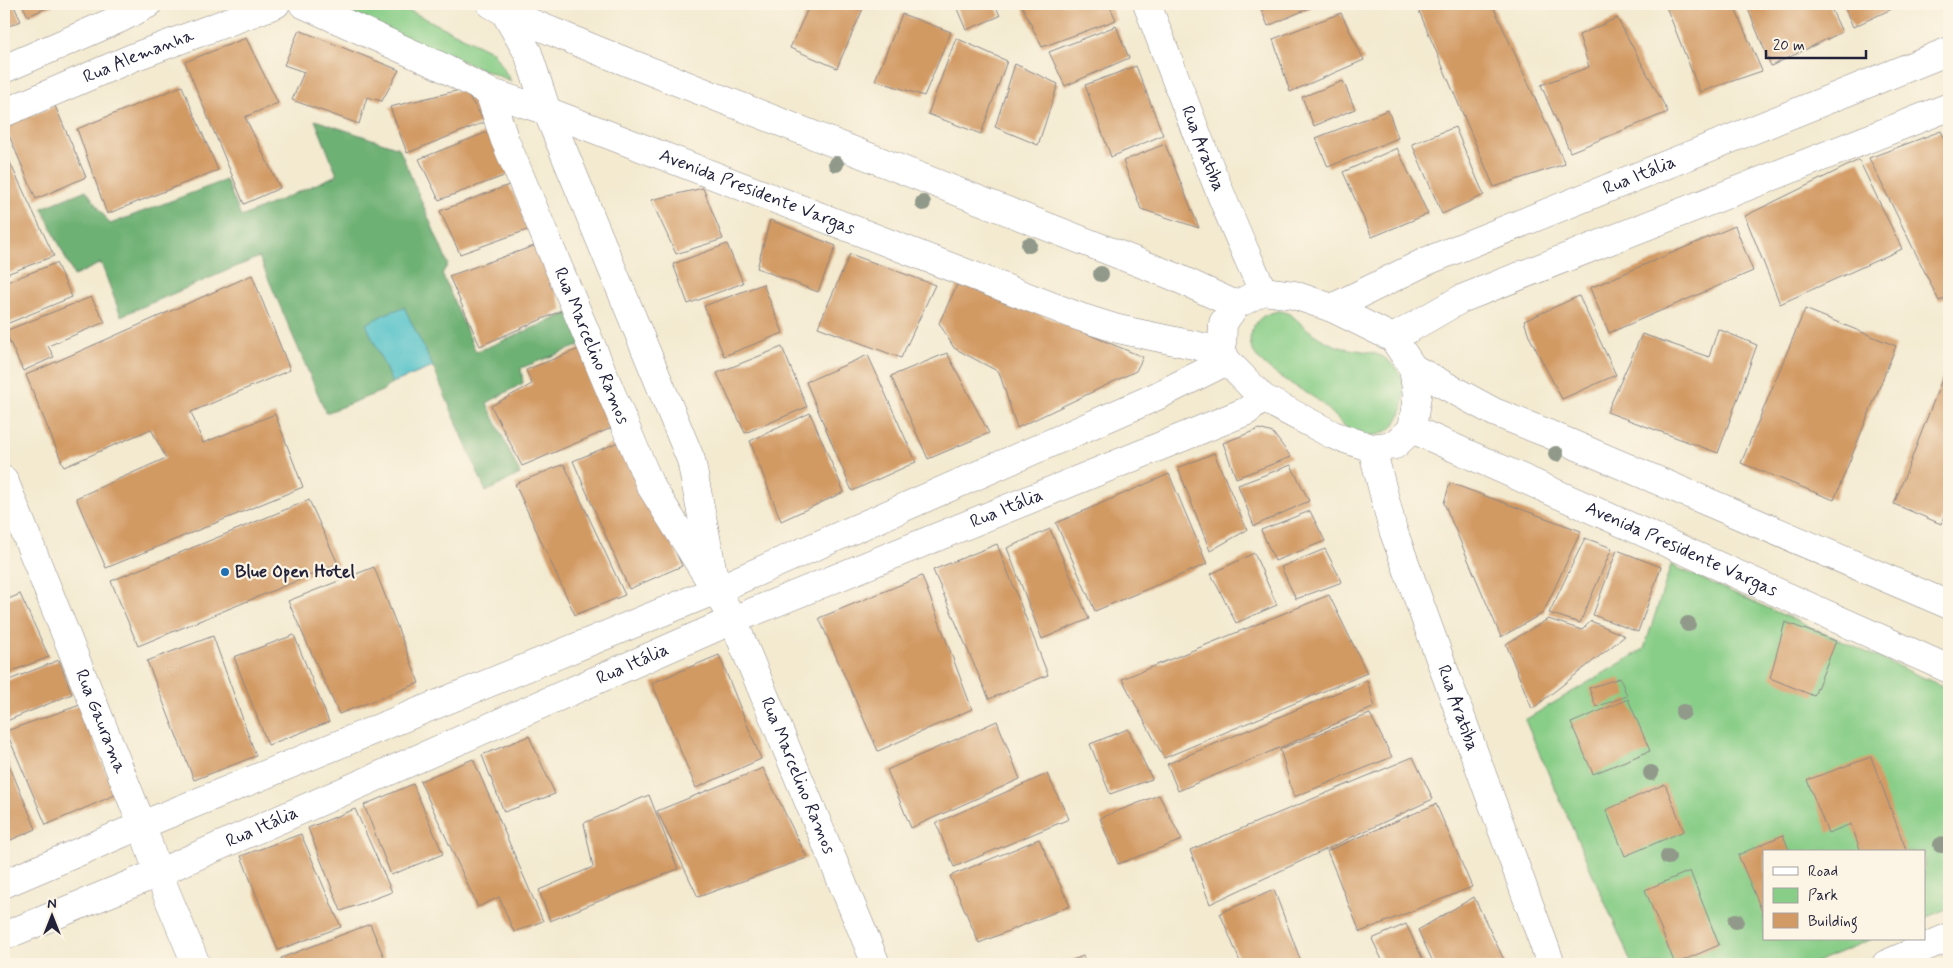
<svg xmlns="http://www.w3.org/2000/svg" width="1953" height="968" font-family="Mynerve,sans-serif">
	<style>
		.green { fill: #89ce88; stroke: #567862 }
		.forest { fill: #6eb174; stroke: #486a58 }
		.water { fill: #54c2c9; stroke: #3b7282 }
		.building { fill: #d29a64 }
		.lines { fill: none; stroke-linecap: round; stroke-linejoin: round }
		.minor-casing { stroke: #8a8686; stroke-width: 29 }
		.major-casing { stroke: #8a8686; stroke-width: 29 }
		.minor { stroke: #fff; stroke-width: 28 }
		.major { stroke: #fff; stroke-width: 28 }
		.tree { fill: #91998b }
		.poi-dot { fill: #1f6fb2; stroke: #fcf5e5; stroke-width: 2 }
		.labels { text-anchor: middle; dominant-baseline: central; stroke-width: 4.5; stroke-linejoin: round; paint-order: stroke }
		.street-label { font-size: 18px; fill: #22223b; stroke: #fcf5e5 }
		.poi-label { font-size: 18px; font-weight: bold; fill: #22223b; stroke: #fcf5e5; text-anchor: start }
	</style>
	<rect width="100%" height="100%" fill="#fcf5e5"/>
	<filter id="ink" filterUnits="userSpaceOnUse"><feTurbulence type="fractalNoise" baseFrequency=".02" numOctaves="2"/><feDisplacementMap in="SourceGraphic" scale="10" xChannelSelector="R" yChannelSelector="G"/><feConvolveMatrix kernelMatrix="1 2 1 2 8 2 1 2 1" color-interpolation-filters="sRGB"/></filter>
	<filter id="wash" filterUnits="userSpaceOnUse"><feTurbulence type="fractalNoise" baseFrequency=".0096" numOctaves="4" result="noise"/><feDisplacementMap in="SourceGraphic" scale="20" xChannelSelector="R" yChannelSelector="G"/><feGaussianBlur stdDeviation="1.12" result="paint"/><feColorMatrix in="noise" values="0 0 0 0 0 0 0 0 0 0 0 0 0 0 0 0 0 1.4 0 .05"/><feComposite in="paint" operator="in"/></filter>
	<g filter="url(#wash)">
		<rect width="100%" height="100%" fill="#f3ead0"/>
		<path class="green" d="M354,4h42l97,48 18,29 -174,-71z
			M1279,311c14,1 19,12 31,20 7,6 18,12 27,15 18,6 40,3 54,17 6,6 13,15 13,23 2,20 -5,45 -28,49 -7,1 -16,0 -23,-1 -11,-10 -21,-22 -33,-32 -21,-17 -81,-39 -68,-72 5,-12 14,-17 27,-19z
			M1671,565l278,124v219l-25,10v-66h-160v87h108l-61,25h-179l-107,-244 119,-71z"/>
		<path class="forest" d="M315,120l84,28 49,116 -6,10 34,78 97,-41 13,32 -65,25 2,15 -36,20 33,71 -34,18 -53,-125 -41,16 -10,8 -56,22 -67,-156 -138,59 -20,-53 -27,13 -32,-68 44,-18 24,34 116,-44 15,37 96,-42z"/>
		<path class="water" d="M404,307l29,60 -41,16 -26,-59 19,-10z"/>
		<g id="blocks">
			<path class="building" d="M4,4h9l8,17 -17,7z
				M22,4h34l-28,12z
				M810,4h55l-28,64 -47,-20z
				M955,4h40l5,12 -34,14z
				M1021,4h88l7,16 -74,27z
				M1259,4h60l-51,22z
				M1416,4h76l73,160 -71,23z
				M1665,4h68l29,67 -62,21z
				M1746,4h83l13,28 -71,34z
				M1843,4h54l1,2 -45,21z
				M1341,13l23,47 -74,32 -17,-53z
				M902,14l49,18 -27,64 -49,-16z
				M1617,18l51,94 -98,40 -29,-67 48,-18 -10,-32z
				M1116,26l13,32 -64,28 -16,-34z
				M299,30l100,40 -17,31 -15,-4 -8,27 -67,-24 12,-28 -20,-7z
				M246,38l32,65 -33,14 35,71 -36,16 -59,-142z
				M956,38l51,23 -26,73 -53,-20z
				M1015,64l43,20 -20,61 -43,-18z
				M1136,66l27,69 -52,22 -26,-72z
				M1343,81l12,28 -41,17 -12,-29z
				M182,86l36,84 -111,44 -30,-85z
				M464,89l21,33 -78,31 -17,-46z
				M55,106l31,71 -50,22 -31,-73z
				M1388,110l10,28 -70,29 -12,-29z
				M1455,127l29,68 -42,19 -30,-70z
				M490,131l19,43 -70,26 -20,-41z
				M1941,131l8,16v150l-10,4 -70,-143z
				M1165,144l34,84 -58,-19 -18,-48z
				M1397,148l31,66 -56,23 -29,-65z
				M4,150l50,106 -50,19z
				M1859,160l43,89 -122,55 -35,-88z
				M509,185l21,44 -70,25 -20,-43z
				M703,188l20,51 -47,15 -25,-54z
				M770,220l66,26 -18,46 -61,-24z
				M1735,226l18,45 -144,62 -19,-45z
				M727,244l16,39 -55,21 -15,-40z
				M537,245l26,65 -83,36 -31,-70z
				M850,254l85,31 -34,73 -83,-31z
				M56,263l16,34 -68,28v-42z
				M252,275l38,95 -99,42 12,31 72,-29 28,73 -197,81 -30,-70 90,-40 -15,-29 -87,38 -38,-92z
				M959,281l184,76 -7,14 -119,57 -18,-56 -45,-24 -15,-25z
				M763,284l20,49 -59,23 -20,-50z
				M1579,296l37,79 -54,24 -32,-61 -6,-17z
				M91,297l14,25 -57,24 6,11 -31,14 -18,-40z
				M1805,309l91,37 -62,154 -93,-37z
				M1718,329l39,16 -39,108 -111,-41 35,-78 67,23z
				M584,347l37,77 -99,42 -31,-60 41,-22 -6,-14z
				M782,347l25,60 -62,26 -28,-60z
				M947,353l42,80 -61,26 -37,-83z
				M868,355l48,107 -64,29 -46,-109z
				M1949,361v142l-8,21 -47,-20z
				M810,413l34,79 -63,29 -31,-80z
				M1259,429l14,4 18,24 -55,21 -13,-35z
				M626,439l56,127 -53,23 -56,-128z
				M1214,453l33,77 -37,21 -32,-83z
				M564,464l61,131 -50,20 -60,-131z
				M1291,465l18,36 -55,25 -16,-41z
				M1169,474l38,90 -112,47 -39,-88z
				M1450,483l131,48 -38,82 -42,24 -57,-134z
				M309,500l29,64 -200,82 -27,-65z
				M1310,511l15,30 -50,20 -14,-31z
				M1050,529l39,90 -47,20 -35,-91z
				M1585,538l27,10 -32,75 -31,-10z
				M997,544l51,131 -59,24 -56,-129z
				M1325,549l17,33 -46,17 -15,-32z
				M1617,550l44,17 -23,65 -45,-17z
				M1254,553l23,52 -41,18 -25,-49z
				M374,567l45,116 -80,31 -51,-113z
				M922,576l50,133 -94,42 -59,-133z
				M20,594l29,63 -45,17v-73z
				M1329,595l38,78 -203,85 -42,-79z
				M1548,619l34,11 9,-9 34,15 -93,73 -26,-65z
				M1785,622l51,19 -22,55 -44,-18z
				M294,635l35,87 -61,23 -34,-88z
				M213,636l43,120 -62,24 -47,-119z
				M719,655l42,104 -65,29 -44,-105z
				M59,660l13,34 -68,28v-40z
				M1620,678l7,18 -31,11 -7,-19z
				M1367,680l8,27 -197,84 -11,-27z
				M1628,699l22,52 -57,23 -22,-51z
				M80,705l35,90 -69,30 -40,-94z
				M1370,714l22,43 -98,40 -14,-48z
				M997,721l23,58 -109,49 -24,-58z
				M1128,729l24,50 -42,15 -20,-50z
				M529,736l26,58 -51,18 -22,-57z
				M4,753l32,76 -32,14z
				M1413,757l20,42 -223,105 -20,-54z
				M1871,757l36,95h-46l-10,-28 -23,9 -21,-53z
				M473,759l70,162 -29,11 -15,-35 -21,10 -58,-126z
				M763,768l44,90 -109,39 -41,-86z
				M1047,774l22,45 -115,48 -18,-44z
				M413,784l30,70 -52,21 -27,-70z
				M1665,784l19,47 -59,25 -19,-46z
				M649,795l29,74 -128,52 -11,-31 54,-23 -9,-44z
				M1159,795l23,45 -64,24 -18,-46z
				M1436,804l36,83 -112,45 -33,-81z
				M355,809l37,83 -51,19 -33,-83z
				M301,834l40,93 -63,23 -37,-94z
				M1783,835l7,17h-26v64l-26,-61z
				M1039,839l31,67 -91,37 -29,-67z
				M1690,871l29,74 -44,19 -30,-74z
				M1274,890l28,74h-61l-21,-51z
				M1474,897l32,67h-72l-16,-34z
				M370,924l17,40h-104l-2,-6z
				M1406,924l19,40h-41l-12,-25z
				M1083,956l4,8h-25z"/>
		</g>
	</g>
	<g filter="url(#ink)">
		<use href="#blocks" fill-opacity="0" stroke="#8a8686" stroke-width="1"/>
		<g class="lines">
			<defs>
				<g id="minor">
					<path d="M500,4l28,49 19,58 144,349 22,113"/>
					<path id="s1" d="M1147,4c37,96 72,193 116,287"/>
					<path id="s2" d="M489,92l15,46 146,347 66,105 17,30 143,344"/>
					<path id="s3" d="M1372,448l21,82 158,434"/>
					<path id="s4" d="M4,480l138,345 16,48 38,91"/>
					<path d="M1886,964l63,-27"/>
				</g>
				<g id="major">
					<path id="s5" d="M303,4l137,62 49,26 58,19 533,206 38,12 104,22"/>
					<path d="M491,4l14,8 94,39 574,225 63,29"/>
					<path d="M4,69l115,-50 29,-15"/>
					<path id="s6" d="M4,113l130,-56 142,-53"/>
					<path d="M1263,291l31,4 38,13 61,30 20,30 4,28 -5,33 -17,16 -23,3 -39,-13 -70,-37 -36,-37 -5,-10 1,-28 13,-18z"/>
					<path id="s7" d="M1332,308l95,-47 522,-210"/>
					<path d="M1393,338l68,-39 488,-192"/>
					<path d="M1413,368l81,44 50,20 405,173"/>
					<path id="s8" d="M1412,429l537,240"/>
					<path d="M4,884l138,-59 574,-235 439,-193 72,-36"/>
					<path id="s9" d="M4,936l154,-63 575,-253 514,-209 16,-13"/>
				</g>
			</defs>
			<use href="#minor" class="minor-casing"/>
			<use href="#major" class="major-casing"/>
			<use href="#minor" class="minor"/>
			<use href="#major" class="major"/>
		</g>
		<g class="tree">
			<circle cx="836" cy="164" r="8"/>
			<circle cx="923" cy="203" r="8"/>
			<circle cx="1029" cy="245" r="8"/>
			<circle cx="1101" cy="274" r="8"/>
			<circle cx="1556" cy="454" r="8"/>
			<circle cx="1688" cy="624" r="8"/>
			<circle cx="1683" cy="712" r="8"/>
			<circle cx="1651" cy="773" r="8"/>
			<circle cx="1941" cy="845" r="8"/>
			<circle cx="1668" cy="857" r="8"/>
			<circle cx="1736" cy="921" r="8"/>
		</g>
	</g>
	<circle class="poi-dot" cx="225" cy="572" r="5"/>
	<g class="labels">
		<g class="street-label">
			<text stroke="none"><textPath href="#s6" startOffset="146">Rua Alemanha</textPath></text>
			<text stroke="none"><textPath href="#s1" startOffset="155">Rua Aratiba</textPath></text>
			<text stroke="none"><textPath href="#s7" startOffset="335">Rua Itália</textPath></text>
			<text stroke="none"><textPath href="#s5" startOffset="492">Avenida Presidente Vargas</textPath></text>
			<text stroke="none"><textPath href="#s2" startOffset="274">Rua Marcelino Ramos</textPath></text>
			<text stroke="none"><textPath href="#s9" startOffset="1090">Rua Itália</textPath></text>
			<text stroke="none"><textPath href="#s8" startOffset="295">Avenida Presidente Vargas</textPath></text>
			<text stroke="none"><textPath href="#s9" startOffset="685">Rua Itália</textPath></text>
			<text stroke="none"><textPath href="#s3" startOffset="274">Rua Aratiba</textPath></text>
			<text stroke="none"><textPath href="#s4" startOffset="260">Rua Gaurama</textPath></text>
			<text stroke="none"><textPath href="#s2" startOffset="752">Rua Marcelino Ramos</textPath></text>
			<text stroke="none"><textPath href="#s9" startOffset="280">Rua Itália</textPath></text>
		</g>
		<g class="poi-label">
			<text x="235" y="572">Blue Open Hotel</text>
		</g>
	</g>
	<rect width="1953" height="968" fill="none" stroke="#fcf5e5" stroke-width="20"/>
	<rect x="1763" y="850" width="162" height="90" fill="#fcf5e5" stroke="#a5a1a1"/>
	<rect x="1773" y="867" width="25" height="8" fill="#ffffff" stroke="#a5a1a1"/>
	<text x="1808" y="876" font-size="15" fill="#22223b">Road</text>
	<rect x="1773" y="888" width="25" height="15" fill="#89ce88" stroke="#a5a1a1"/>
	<text x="1808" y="900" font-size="15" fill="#22223b">Park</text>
	<rect x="1773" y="913" width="25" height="15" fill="#d29a64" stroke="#a5a1a1"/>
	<text x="1808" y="926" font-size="15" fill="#22223b">Building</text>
	<g transform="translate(52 916)" stroke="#fcf5e5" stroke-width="4" paint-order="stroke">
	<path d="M0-4L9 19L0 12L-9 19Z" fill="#22223b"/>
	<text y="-8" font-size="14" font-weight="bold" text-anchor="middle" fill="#22223b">N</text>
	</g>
	<path d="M1766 50v8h100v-8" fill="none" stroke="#22223b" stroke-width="2.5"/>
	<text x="1773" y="50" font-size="15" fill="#22223b" stroke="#fcf5e5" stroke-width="4" paint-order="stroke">20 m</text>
</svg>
